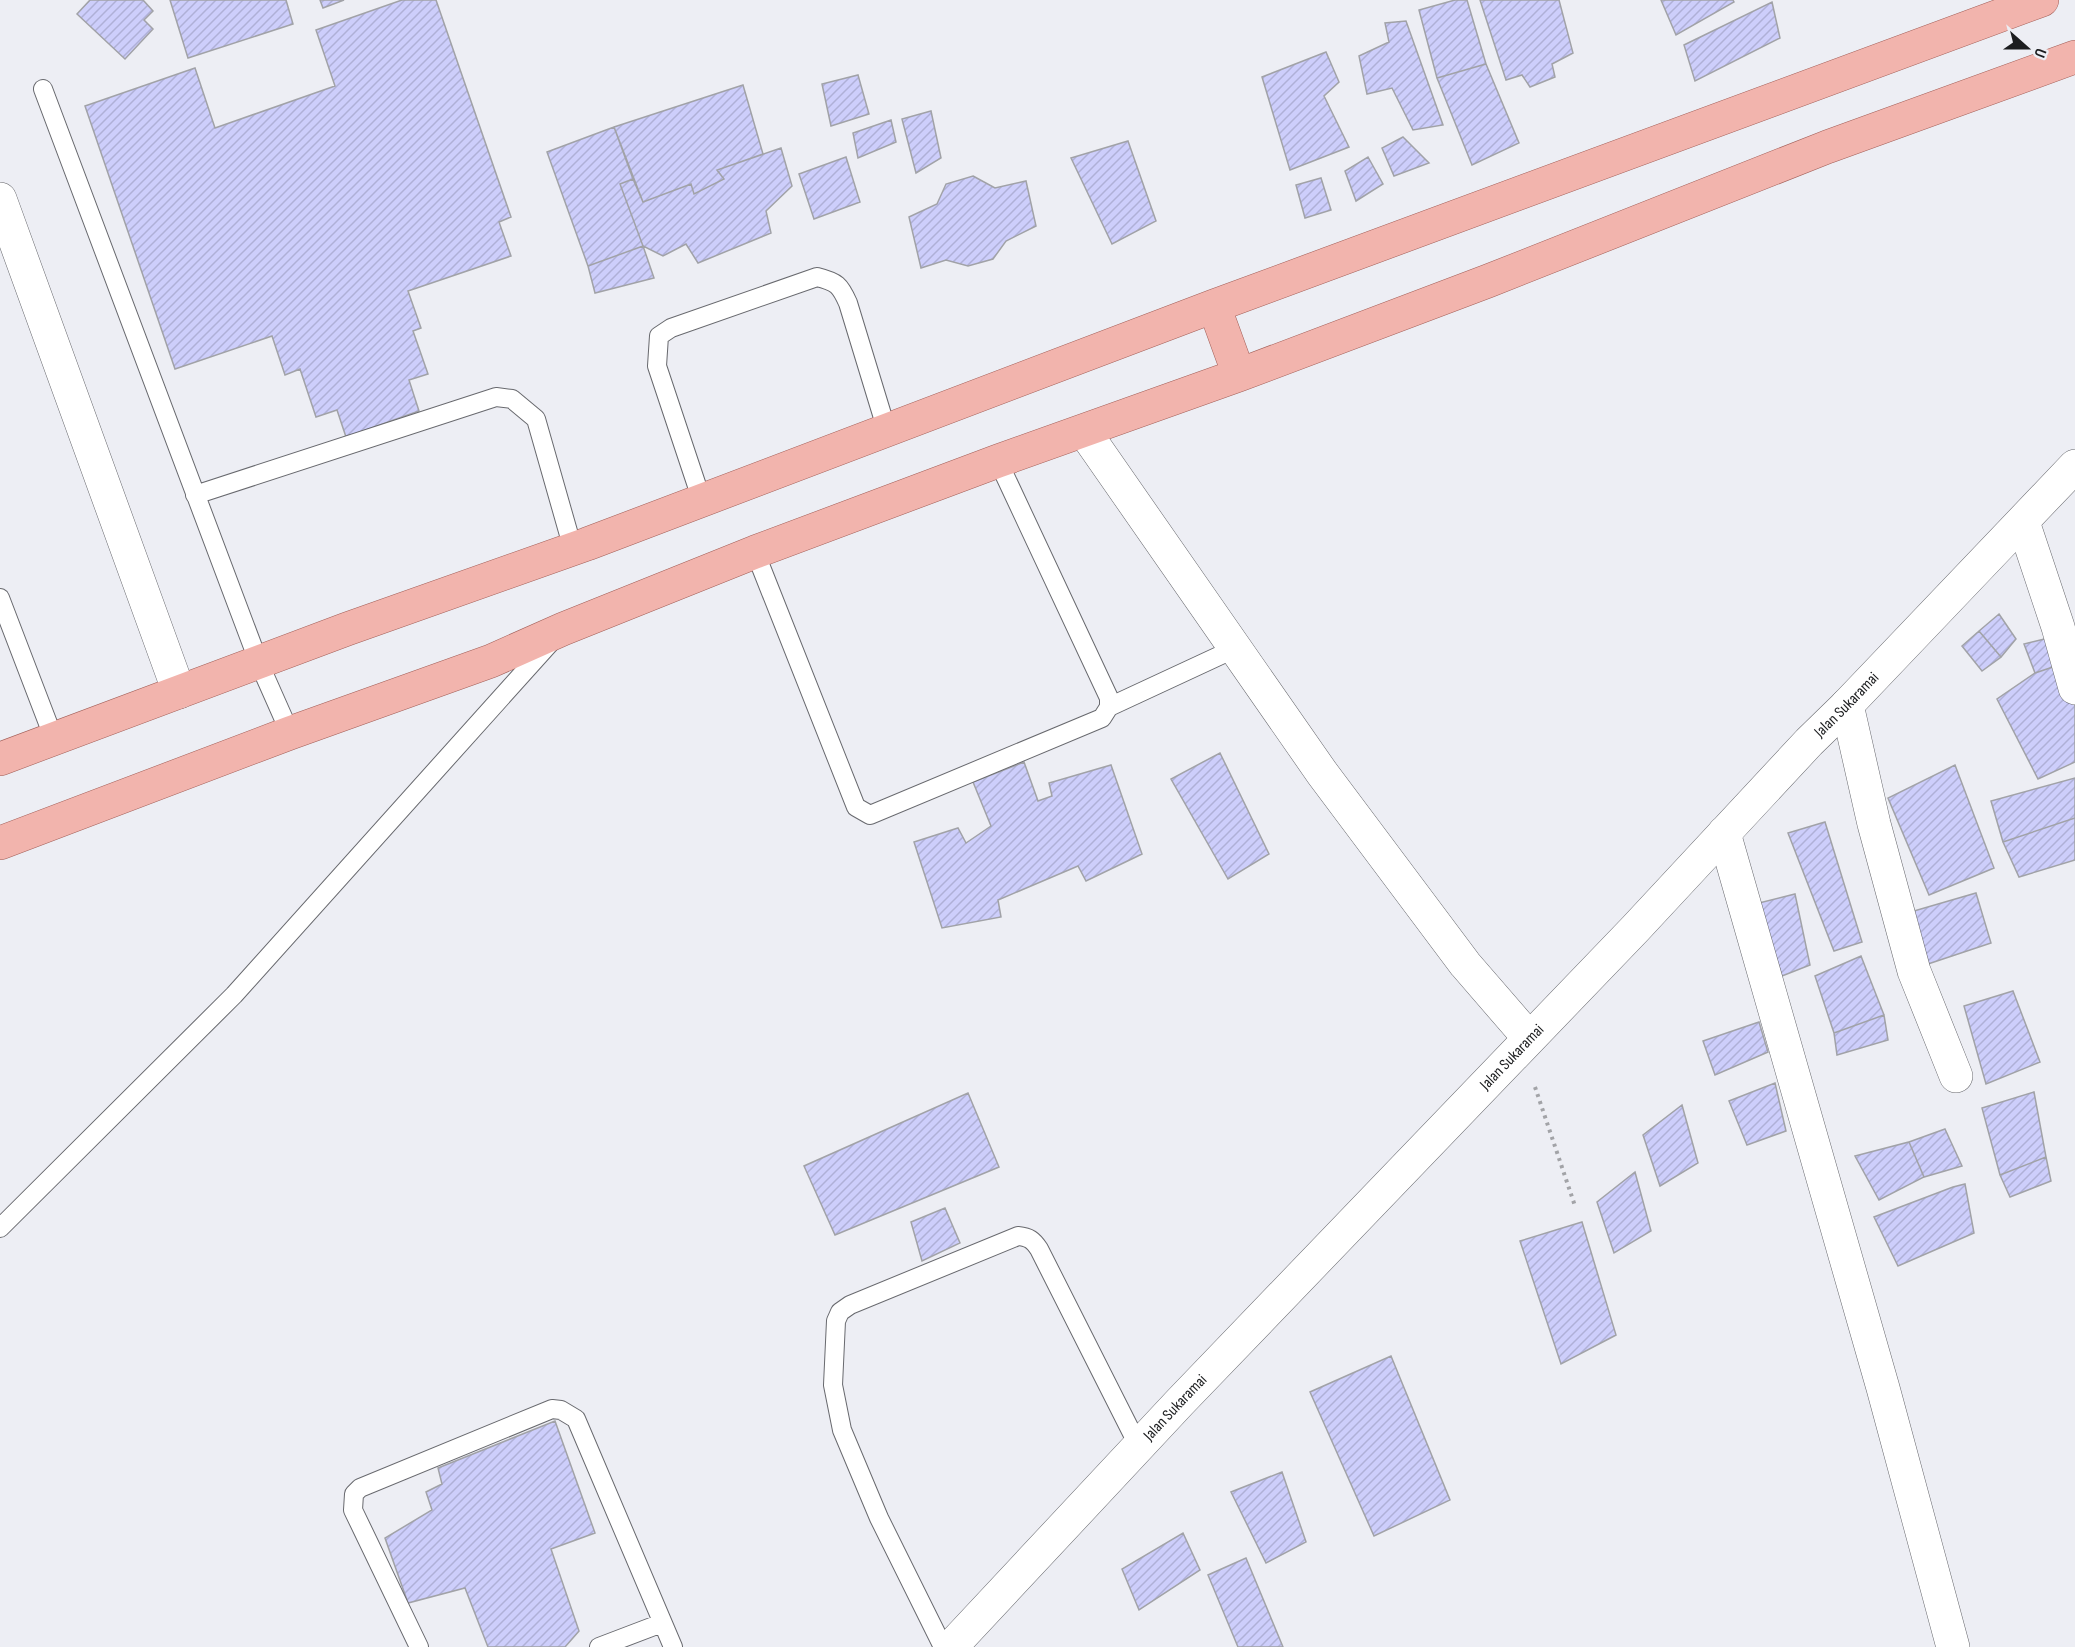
<svg xmlns="http://www.w3.org/2000/svg" width="2075" height="1647" font-family="'Sofia Sans Condensed',sans-serif">
	<style>
		.building { fill: url(#building-hatch); stroke: #a1a2a7; stroke-width: 1.5 }
		.lines { fill: none; stroke-linecap: round; stroke-linejoin: round }
		.lane-casing { stroke: #68696e; stroke-width: 20 }
		.street-casing { stroke: #68696e; stroke-width: 34 }
		.secondary-casing { stroke: #68696e; stroke-width: 34 }
		.primary-casing { stroke: #a25f58; stroke-width: 34 }
		.path { stroke: #a2a3a7; stroke-width: 4; stroke-dasharray: 3 4.5; stroke-linecap: butt }
		.lane { stroke: #fff; stroke-width: 18 }
		.street { stroke: #fff; stroke-width: 33 }
		.secondary { stroke: #fff; stroke-width: 33 }
		.primary { stroke: #f2b4ad; stroke-width: 33 }
		.labels { text-anchor: middle; dominant-baseline: central; stroke-width: 5; stroke-linejoin: round; paint-order: stroke }
		.street-label { font-size: 16px; fill: #1c1d1f; stroke: #edeef4 }
	</style>
	<defs>
		<pattern id="building-hatch" width="6" height="6" patternUnits="userSpaceOnUse" patternTransform="scale(1.5)"><rect width="6" height="6" fill="#cdcefb"/><path d="M-1 1l2-2M0 6l6-6M5 7l2-2" fill="none" stroke="#afb0d7"/></pattern>
	</defs>
	<rect width="100%" height="100%" fill="#edeef4"/>
	<path class="building" d="M90,0h53l10,11 -9,9 9,9 -28,30 -48,-45z
		M170,0h116l7,24 -105,34z
		M320,0h24l-21,8z
		M402,0h34l75,217 -12,5 12,34 -103,35 13,37 -8,3 15,43 -19,6 10,31 -73,26 -9,-27 -21,7 -16,-48 -15,6 -13,-39 -97,33 -90,-263 110,-38 20,60 120,-42 -19,-56z
		M1455,0h12l19,64 -49,14 -18,-68z
		M1480,0h79l14,53 -21,11 3,13 -25,10 -8,-12 -16,5z
		M1661,0h72l1,2 -58,33z
		M1772,2l8,36 -85,43 -11,-36z
		M1406,21l37,104 -30,5 -21,-42 -25,6 -8,-38 30,-14 -4,-19z
		M1326,52l13,30 -15,14 25,51 -59,23 -28,-93z
		M1486,64l33,79 -47,22 -35,-87z
		M858,75l11,39 -38,12 -9,-42z
		M743,85l20,69 -46,16 7,9 -30,15 -3,-10 -48,18 -29,-75z
		M931,111l10,47 -25,15 -14,-54z
		M891,120l5,22 -38,16 -5,-25z
		M614,127l19,52 -13,5 23,62 -55,20 -41,-114z
		M1403,137l26,26 -35,13 -12,-28z
		M1128,141l28,80 -44,23 -41,-86z
		M781,148l11,38 -26,25 5,22 -73,30 -12,-19 -23,12 -20,-10 -23,-62 13,-5 10,23 48,-18 3,10 30,-15 -7,-9z
		M846,157l14,45 -46,17 -15,-45z
		M1368,157l15,27 -27,17 -11,-30z
		M973,176l22,12 31,-7 10,45 -30,15 -13,18 -25,7 -22,-6 -25,8 -12,-51 28,-13 9,-20z
		M1321,178l10,32 -26,8 -9,-33z
		M643,246l11,32 -59,15 -7,-27z
		M1999,614l17,25 -15,18 -22,-26z
		M1979,631l22,26 -19,14 -20,-25z
		M2049,638l10,27 -24,8 -11,-29z
		M2059,665l16,41v56l-37,17 -41,-80 38,-26z
		M1220,753l49,101 -41,25 -57,-100z
		M1024,762l14,39 14,-5 -3,-13 62,-18 31,89 -56,27 -8,-15 -80,34 3,17 -59,11 -28,-86 44,-14 8,15 25,-17 -18,-44z
		M1955,765l39,103 -65,27 -41,-97z
		M2075,778v40l-72,24 -12,-41z
		M2075,818v42l-56,17 -16,-35z
		M1825,822l37,120 -28,9 -46,-118z
		M1976,893l15,50 -69,23 -15,-53z
		M1795,894l15,71 -28,11 -23,-73z
		M1861,956l23,59 -50,18 -19,-57z
		M2013,991l27,71 -54,22 -22,-78z
		M1884,1015l4,25 -51,15 -3,-22z
		M1759,1022l9,30 -53,23 -12,-34z
		M1775,1083l11,48 -39,14 -18,-44z
		M2034,1092l12,65 -46,18 -18,-67z
		M968,1093l31,74 -164,68 -31,-69z
		M1682,1105l16,58 -38,23 -17,-51z
		M1945,1129l17,37 -38,11 -15,-35z
		M1909,1142l15,35 -45,23 -24,-44z
		M2046,1157l5,24 -41,16 -10,-22z
		M1635,1172l16,59 -37,22 -17,-51z
		M1965,1184l9,49 -76,33 -24,-49 79,-30z
		M945,1208l15,35 -38,18 -11,-39z
		M1582,1222l34,113 -55,29 -41,-123z
		M1391,1356l59,144 -76,36 -64,-144z
		M555,1421l40,112 -44,16 28,82 -14,16h-77l-23,-59 -57,15 -23,-65 47,-28 -6,-18 16,-8 -4,-16z
		M1282,1472l24,70 -40,21 -35,-71z
		M1183,1533l17,37 -61,40 -17,-41z
		M1246,1558l37,89h-45l-30,-72z"/>
	<g class="lines">
		<defs>
			<path id="lane" d="M43,89l216,574 31,70
				M195,495l301,-98 16,2 24,20 37,130
				M702,501l-45,-135 2,-30 12,-8 146,-51c20,5 23,8 31,26l39,128
				M755,552l101,255 14,8 232,-97 7,-11v-9l-111,-237
				M0,598l54,141
				M1109,707l127,-59
				M0,1228l234,-233 317,-353
				M419,1647l-66,-137 1,-16 6,-6 192,-79 9,1 15,9 97,228
				M599,1647l63,-24
				M943,1647l-64,-129 -37,-88 -9,-45 3,-64 4,-9 10,-7 168,-69c11,1 15,4 21,13l100,198"/>
			<path id="street" d="M0,199l179,493
				M1084,431l238,342 143,191 64,74
				M2023,522l35,105 17,61
				M1847,705l27,119 40,147 42,105
				M1724,833l159,555 70,259"/>
			<g id="secondary">
				<path id="s1" d="M951,1647l229,-245 455,-473 174,-187 38,-37 228,-239"/>
			</g>
			<path id="primary" d="M1214,306l25,69
				M0,759l347,-130 240,-85 627,-238 828,-306
				M0,843l290,-110 201,-72 72,-32 192,-77 243,-91 241,-86 249,-94 339,-134 248,-90"/>
		</defs>
		<use href="#lane" class="lane-casing"/>
		<use href="#street" class="street-casing"/>
		<use href="#secondary" class="secondary-casing"/>
		<use href="#primary" class="primary-casing"/>
		<path class="path" d="M1535,1087l40,119"/>
		<use href="#lane" class="lane"/>
		<use href="#street" class="street"/>
		<use href="#secondary" class="secondary"/>
		<use href="#primary" class="primary"/>
	</g>
	<g class="labels">
		<g class="street-label">
			<text stroke="none"><textPath href="#s1" startOffset="1300">Jalan Sukaramai</textPath></text>
			<text stroke="none"><textPath href="#s1" startOffset="814">Jalan Sukaramai</textPath></text>
			<text stroke="none"><textPath href="#s1" startOffset="328">Jalan Sukaramai</textPath></text>
		</g>
	</g>
	<g transform="translate(2027 48) rotate(111)" stroke="#edeef4" stroke-width="4.5" paint-order="stroke">
	<path d="M0-4.5L10 22L0 15L-10 22Z" fill="#1c1d1f"/>
	<text y="-9" font-size="16" font-weight="bold" text-anchor="middle" fill="#1c1d1f">U</text>
	</g>
</svg>
